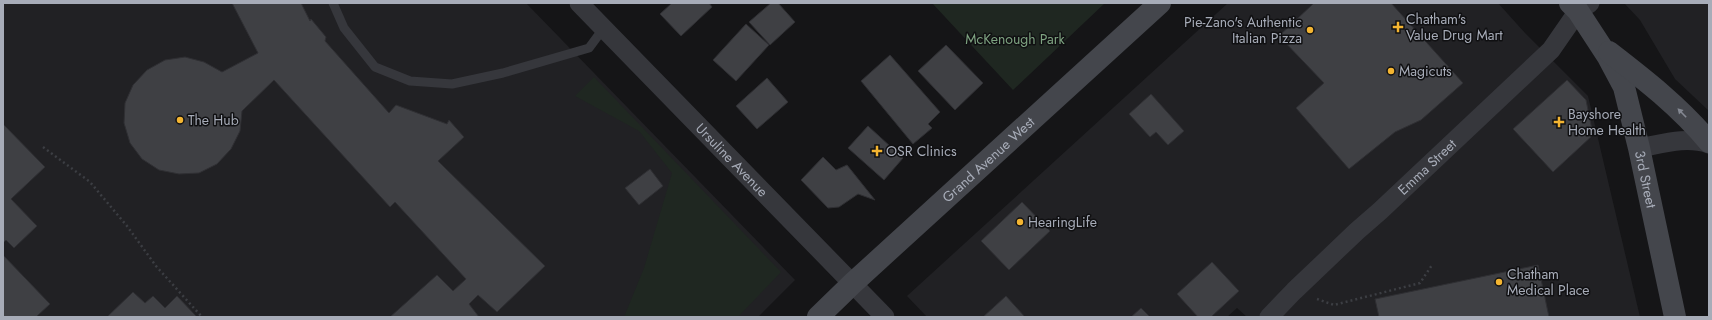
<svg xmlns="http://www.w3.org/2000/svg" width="1712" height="320" font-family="Jost,sans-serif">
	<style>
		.built { fill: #212124 }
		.green { fill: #1f2721 }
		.building { fill: #3f4044; stroke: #2f2f33 }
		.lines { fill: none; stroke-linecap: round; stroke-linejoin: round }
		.path { stroke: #3c3e43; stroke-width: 2.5; stroke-dasharray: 2 3; stroke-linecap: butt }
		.lane { stroke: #36373c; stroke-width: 9 }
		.street { stroke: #36373c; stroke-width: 19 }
		.secondary { stroke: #44464c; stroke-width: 22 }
		.oneway { fill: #848892 }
		.poi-dot { fill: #f4b531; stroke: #101012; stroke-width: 1.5 }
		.labels { text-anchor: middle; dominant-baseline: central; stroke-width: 3; stroke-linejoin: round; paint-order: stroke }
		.poi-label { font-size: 14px; fill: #a7acb8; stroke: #101012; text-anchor: start }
		.park-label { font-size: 14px; fill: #7ea381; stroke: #101012 }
		.street-label { font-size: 14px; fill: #a7acb8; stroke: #101012 }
	</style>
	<rect width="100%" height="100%" fill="#151517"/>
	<path class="built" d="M3,3h523l269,277 -37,37h-755z
		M1228,3h270l27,30 63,63 52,221h-393l-10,-9 -10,9h-300l-20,-21z
		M1624,3h85v108l-34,-32 -35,-59z"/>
	<path class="green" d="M932,3h173l-92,87z
		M594,77l187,195 -43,45h-114l20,-49 28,-95 -33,-42 -64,-35z"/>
	<path class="building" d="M232,3h69l9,18 1,-2 15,18 -1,4 64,72 7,-8 51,19 2,-4 15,17 -26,24 107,105 -48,46 -19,-17 -9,9 10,13h-89l47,-42 16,16 13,-12 -71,-77 -5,5 -116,-127 -32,31 -2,20 -9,18 -14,15 -18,9 -20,1 -20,-4 -17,-11 -12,-16 -6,-20 1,-20 8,-18 14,-15 18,-10 20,-3 19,5 18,10 36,-19z
		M672,3h37l3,4 -31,29 -21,-22z
		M771,3h7l17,19 -25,23 -21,-23z
		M1314,3h77l72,80 -42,37 -26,12 -46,37 -53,-61 28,-25 -45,-47z
		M746,24l23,21 -33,36 -23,-21z
		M946,45l37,38 -28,27 -37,-39z
		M890,55l50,57 -12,12 4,4 -19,16 -52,-63z
		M767,78l21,24 -31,27 -21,-23z
		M1567,80l19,20 7,35 -40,37 -40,-43z
		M1151,94l33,37 -16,14 -12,-13 -6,5 -21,-23z
		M3,124l42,43 -34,32 26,27 -23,22 -8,-8 -3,3z
		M868,126l35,32 -19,22 -36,-32z
		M823,157l13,13 11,-5 28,35 -17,-6 -19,13 -11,1 -27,-28z
		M650,169l13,17 -24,19 -14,-17z
		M1022,202l28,29 -41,39 -28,-29z
		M3,255l47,49 -14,13h-33z
		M1212,262l27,29 -28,26h-13l-21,-23z
		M1538,265l11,52h-170l-4,-18z
		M133,292l12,11 8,-7 12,12 12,-12 20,21h-90z
		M1006,296l19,21h-42z
		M1141,308l9,9h-19z"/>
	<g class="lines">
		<path class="path" d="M43,147l47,35 37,44 29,40 46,51
			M1317,299l17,6 86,-22 12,-18"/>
		<path class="lane" d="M333,3l11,25 31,39 35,14 42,3 51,-11 86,-25 14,-19"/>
		<g class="street">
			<path id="s1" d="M579,3l306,314"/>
			<path d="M1639,148c23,-4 47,-12 70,-4"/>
			<path id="s2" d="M1269,317l25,-26 63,-60 23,-20 171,-161 27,-39 12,-8"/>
		</g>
		<g class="secondary">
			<path id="s3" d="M1570,3l8,8 30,46 16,30 15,61 36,169"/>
			<path d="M1609,52c35,27 71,55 100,90"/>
			<path id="s4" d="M818,317l35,-34 307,-280"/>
		</g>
	</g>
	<defs><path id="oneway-solid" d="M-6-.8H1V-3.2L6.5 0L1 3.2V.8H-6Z"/></defs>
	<use class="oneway" href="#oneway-solid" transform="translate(1682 113) rotate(-134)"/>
	<g class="poi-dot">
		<path d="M1396 21h4v4h4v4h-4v4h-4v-4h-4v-4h4z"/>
		<circle cx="1310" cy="30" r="4"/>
		<circle cx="1391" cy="71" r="4"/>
		<circle cx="180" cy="120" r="4"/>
		<path d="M1557 116h4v4h4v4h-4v4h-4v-4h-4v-4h4z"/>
		<path d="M875 145h4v4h4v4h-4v4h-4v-4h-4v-4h4z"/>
		<circle cx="1020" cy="222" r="4"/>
		<circle cx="1499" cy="282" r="4"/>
	</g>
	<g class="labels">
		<g class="poi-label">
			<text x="1406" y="19">Chatham's<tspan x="1406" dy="16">Value Drug Mart</tspan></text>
			<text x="1302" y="22" text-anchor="end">Pie-Zano's Authentic<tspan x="1302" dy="16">Italian Pizza</tspan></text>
			<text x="1399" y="71">Magicuts</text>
			<text x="1568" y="114">Bayshore<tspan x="1568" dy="16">Home Health</tspan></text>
			<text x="188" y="120">The Hub</text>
			<text x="886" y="151">OSR Clinics</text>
			<text x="1028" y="222">HearingLife</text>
			<text x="1507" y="274">Chatham<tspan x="1507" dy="16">Medical Place</tspan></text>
		</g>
		<g class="park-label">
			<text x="1015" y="39">McKenough Park</text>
		</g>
		<g class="street-label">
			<text stroke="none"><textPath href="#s4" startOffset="232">Grand Avenue West</textPath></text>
			<text stroke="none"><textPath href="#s1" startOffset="219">Ursuline Avenue</textPath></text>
			<text stroke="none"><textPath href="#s2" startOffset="218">Emma Street</textPath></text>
			<text stroke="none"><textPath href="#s3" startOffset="195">3rd Street</textPath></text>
		</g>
	</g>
	<rect width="1712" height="320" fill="none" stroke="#a7acb8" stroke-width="8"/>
</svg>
